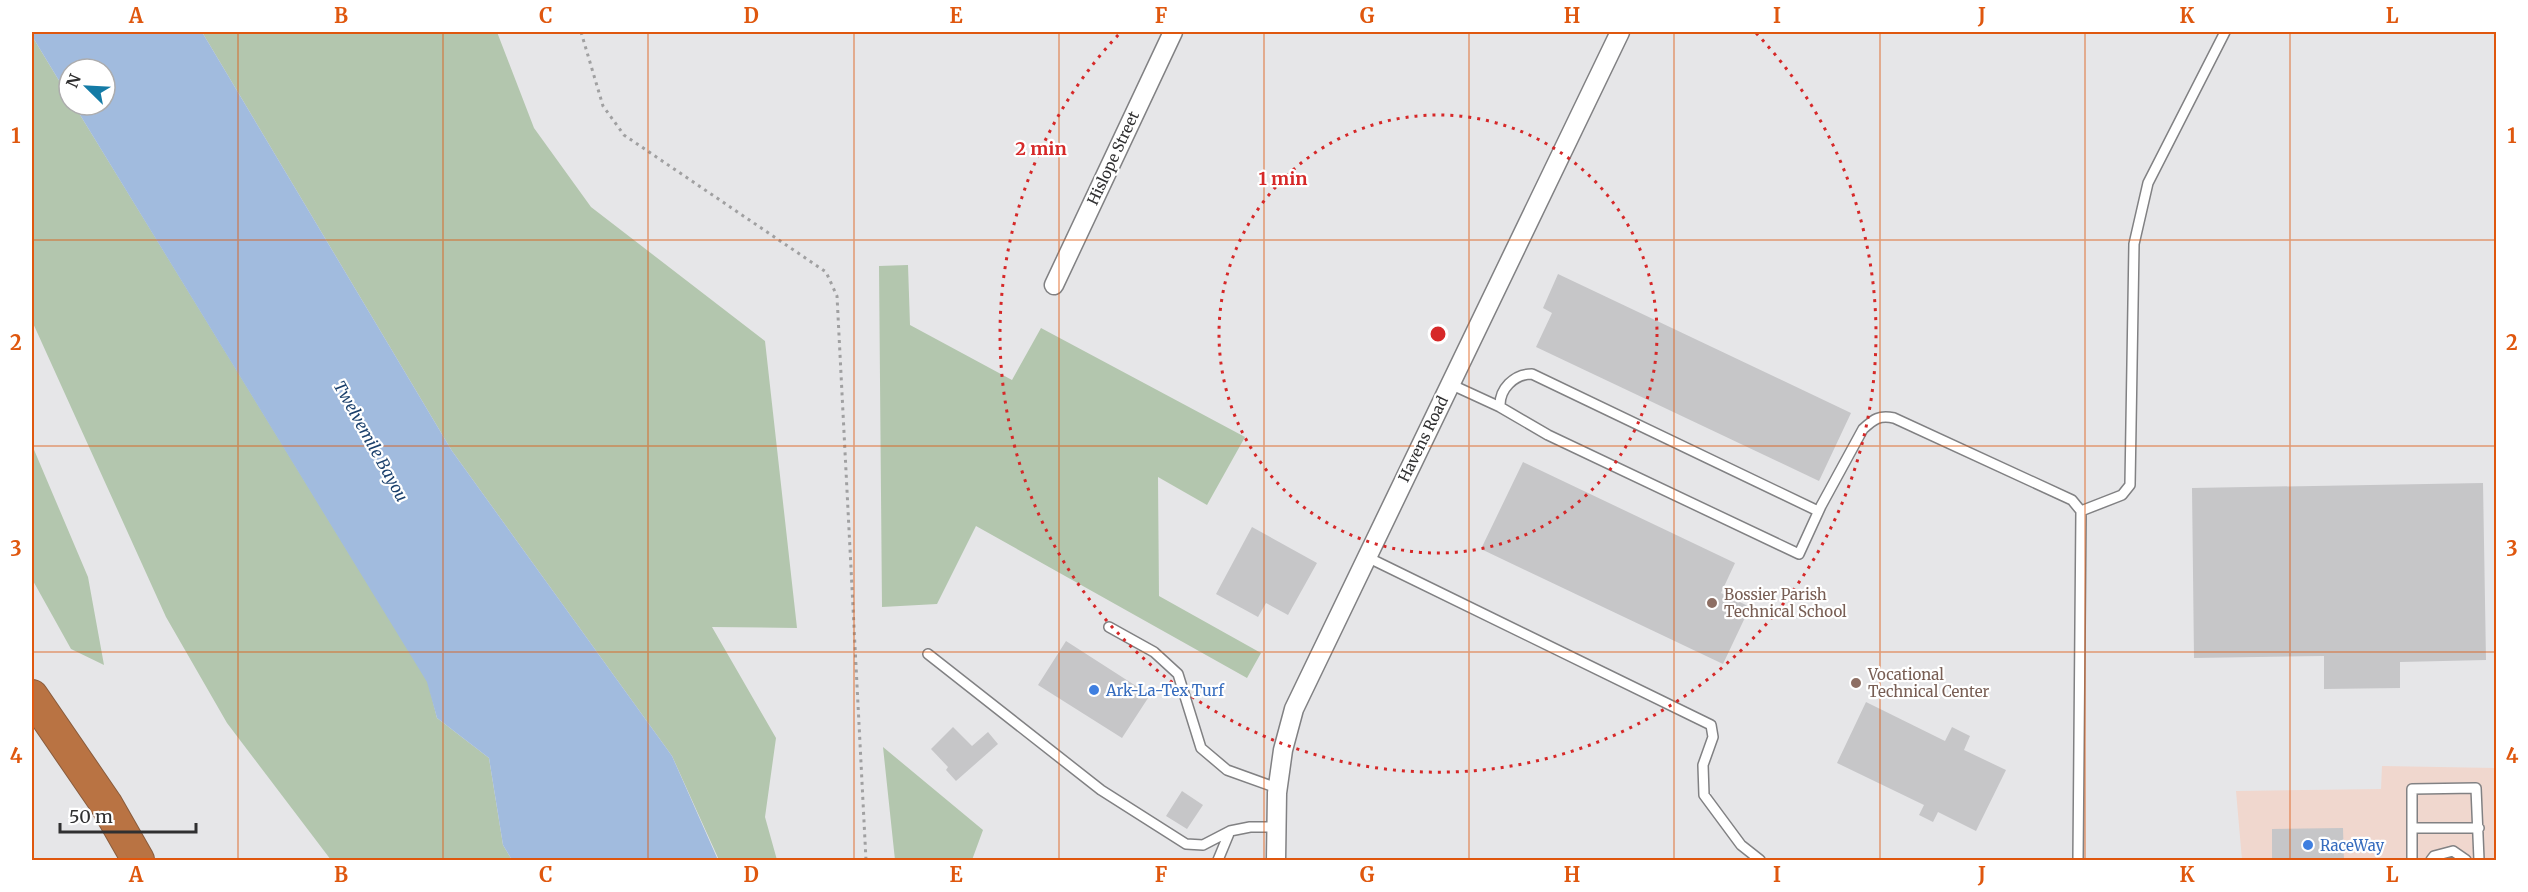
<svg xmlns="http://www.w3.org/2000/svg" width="2528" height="892" font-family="Merriweather,serif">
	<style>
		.commercial { fill: #f0d7ce }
		.green { fill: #b3c6ae }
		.water { fill: #a1bbde }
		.building { fill: #c6c6c8 }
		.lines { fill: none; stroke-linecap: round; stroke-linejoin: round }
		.lane-casing { stroke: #818183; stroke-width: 12 }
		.street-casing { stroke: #818183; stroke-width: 21 }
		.highway-casing { stroke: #895c3d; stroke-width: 34 }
		.path { stroke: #a0a0a1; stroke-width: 3; stroke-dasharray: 3 4.5; stroke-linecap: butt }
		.lane { stroke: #fff; stroke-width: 9 }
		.street { stroke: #fff; stroke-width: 18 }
		.highway { stroke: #b97343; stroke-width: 32 }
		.grid { fill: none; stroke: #df570e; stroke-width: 1.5; stroke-opacity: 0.55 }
		.ring { fill: none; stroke: #d62828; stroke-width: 3; stroke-dasharray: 3 6 }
		.education-dot { fill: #8d6e63; stroke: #fff; stroke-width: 2 }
		.shop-dot { fill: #3f7fe0; stroke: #fff; stroke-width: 2 }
		.labels { text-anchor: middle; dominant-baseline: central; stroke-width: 4.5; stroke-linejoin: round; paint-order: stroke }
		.street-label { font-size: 15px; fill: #303031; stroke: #fff }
		.education-label { font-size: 15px; fill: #785e54; stroke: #fff; text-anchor: start }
		.shop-label { font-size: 15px; fill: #366cbe; stroke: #fff; text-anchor: start }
		.water-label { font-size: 16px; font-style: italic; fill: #1b406c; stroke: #fff }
		.centre { fill: #d62828; stroke: #fff; stroke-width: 3 }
		.ring-label { font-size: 18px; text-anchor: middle; font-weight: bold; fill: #d62828; stroke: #fff; stroke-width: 4.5; stroke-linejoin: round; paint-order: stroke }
		.neatline { fill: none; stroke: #df570e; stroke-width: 2 }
		.grid-label { font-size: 20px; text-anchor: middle; font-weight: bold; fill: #df570e }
	</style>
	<rect width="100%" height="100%" fill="#e6e6e8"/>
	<path class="commercial" d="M2382,766l114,2v92h-254l-6,-69 145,-2z"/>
	<path class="green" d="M202,32h295l37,96 57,79 174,134 32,287 -85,-1 64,111 -11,79 12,43h-58l-47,-104 -220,-305z
		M32,36l37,61v8h5l354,577 9,36 52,40 14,87 9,15h-181l-104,-137 -61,-106 -134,-296z
		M908,265l2,60 102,55 29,-52 204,109 -38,68 -49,-28 1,119 102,57 -14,25 -271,-152 -39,78 -55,3 -3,-341z
		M32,445l56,132 16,88 -33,-16 -39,-70z
		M883,747l100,83 -11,30h-77z"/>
	<path class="water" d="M32,32h170l250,419 220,305 46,104h-206l-9,-15 -14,-87 -52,-40 -10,-36 -353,-577h31v-36h-36v28l-37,-61z"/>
	<path class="building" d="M1558,274l293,139 -32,68 -283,-134 16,-34 -9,-5z
		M1523,462l212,101 -14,30 29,14 -27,57 -242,-115z
		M2483,483l3,177 -86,2v26l-76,1v-33l-130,2 -2,-170z
		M1252,527l65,36 -29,52 -22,-12 -8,14 -42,-23z
		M1066,641l84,54 -28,43 -84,-53z
		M1866,702l79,39 7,-14 18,9 -6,14 42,20 -30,61 -38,-19 -5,10 -14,-7 5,-10 -87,-42z
		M953,727l19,19 16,-14 10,12 -42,37 -10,-11 2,-3 -17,-18z
		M1182,791l21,14 -16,24 -21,-13z
		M2343,828l1,33h-72v-32z"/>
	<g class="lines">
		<defs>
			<path id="lane" d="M1450,384l50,23
				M1818,511l-286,-137c-18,0 -33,15 -32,33l48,28 251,119 22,-48 42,-77c11,-10 16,-14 31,-11l178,82 9,11 -3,349
				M2081,511l41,-16 8,-10 4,-241 14,-61 77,-151
				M1367,557l344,168 2,12 -10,28 1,30 37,50 19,15
				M1109,627l45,25 24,22 23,74 26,22 50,18
				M928,654l173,136 85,54 17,1 27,-14 20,-4h26
				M2412,828v-39l64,-1 3,72
				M1218,860l12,-29
				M2412,860v-32h67
				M2431,860l3,-4 19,-5 13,9"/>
			<path id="street" d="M1054,285l119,-253
				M1276,860l1,-67 6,-43 11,-41 326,-677"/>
			<path id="highway" d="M32,696l74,108 32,56"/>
		</defs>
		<use href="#lane" class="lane-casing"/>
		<use href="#street" class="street-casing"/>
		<use href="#highway" class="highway-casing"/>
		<path class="path" d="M581,32l22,74 21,29 202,137 11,24 29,564"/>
		<use href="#lane" class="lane"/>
		<use href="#street" class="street"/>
		<use href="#highway" class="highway"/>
	</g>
	<path class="grid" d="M238,32v828M443,32v828M648,32v828M854,32v828M1059,32v828M1264,32v828M1469,32v828M1674,32v828M1880,32v828M2085,32v828M2290,32v828M32,240h2464M32,446h2464M32,652h2464"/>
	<g class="ring">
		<circle cx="1438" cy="334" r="219"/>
		<path d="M1756 33A438 438 0 1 1 1120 33"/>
	</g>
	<g class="education-dot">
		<circle cx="1712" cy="603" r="6"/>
		<circle cx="1856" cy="683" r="6"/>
	</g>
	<g class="shop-dot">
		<circle cx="1094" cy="690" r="6"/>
		<circle cx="2308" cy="845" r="6"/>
	</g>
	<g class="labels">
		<g class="street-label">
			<text transform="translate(1113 158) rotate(-65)">Hislope Street</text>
			<text transform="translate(1423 439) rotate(-64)">Havens Road</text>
		</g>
		<g class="education-label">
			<text x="1724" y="594">Bossier Parish<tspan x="1724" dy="17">Technical School</tspan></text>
			<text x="1868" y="674">Vocational<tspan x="1868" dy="17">Technical Center</tspan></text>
		</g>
		<g class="shop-label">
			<text x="1106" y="690">Ark-La-Tex Turf</text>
			<text x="2320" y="845">RaceWay</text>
		</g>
		<g class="water-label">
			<text transform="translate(371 441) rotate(61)">Twelvemile Bayou</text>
		</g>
	</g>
	<circle cx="1438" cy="334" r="9" class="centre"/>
	<g class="ring-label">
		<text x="1041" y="155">2 min</text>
		<text x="1283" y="185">1 min</text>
	</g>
	<rect width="2528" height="892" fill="none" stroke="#ffffff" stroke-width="66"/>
	<g transform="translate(87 87) rotate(294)"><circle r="28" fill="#ffffff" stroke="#acacad" stroke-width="1.5"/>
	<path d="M0-4.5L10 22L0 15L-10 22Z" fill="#147ba6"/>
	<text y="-9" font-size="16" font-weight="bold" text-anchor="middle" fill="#303031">N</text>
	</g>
	<path d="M60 823v9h136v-9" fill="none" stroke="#303031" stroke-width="3"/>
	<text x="69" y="823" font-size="18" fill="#303031" stroke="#ffffff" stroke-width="4.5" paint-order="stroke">50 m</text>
	<rect x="33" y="33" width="2462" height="826" class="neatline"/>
	<g class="grid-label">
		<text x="136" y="23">A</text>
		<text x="341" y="23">B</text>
		<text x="546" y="23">C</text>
		<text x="751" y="23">D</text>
		<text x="956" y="23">E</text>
		<text x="1161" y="23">F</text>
		<text x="1367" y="23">G</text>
		<text x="1572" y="23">H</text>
		<text x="1777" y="23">I</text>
		<text x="1982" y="23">J</text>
		<text x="2187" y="23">K</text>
		<text x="2392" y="23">L</text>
		<text x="16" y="143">1</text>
		<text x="2512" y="143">1</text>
		<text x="16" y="350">2</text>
		<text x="2512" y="350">2</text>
		<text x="16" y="556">3</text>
		<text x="2512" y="556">3</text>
		<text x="16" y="763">4</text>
		<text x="2512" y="763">4</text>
		<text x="136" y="882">A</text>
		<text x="341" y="882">B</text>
		<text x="546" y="882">C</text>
		<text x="751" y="882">D</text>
		<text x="956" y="882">E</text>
		<text x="1161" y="882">F</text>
		<text x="1367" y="882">G</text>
		<text x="1572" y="882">H</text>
		<text x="1777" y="882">I</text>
		<text x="1982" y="882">J</text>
		<text x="2187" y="882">K</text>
		<text x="2392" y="882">L</text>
	</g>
</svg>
